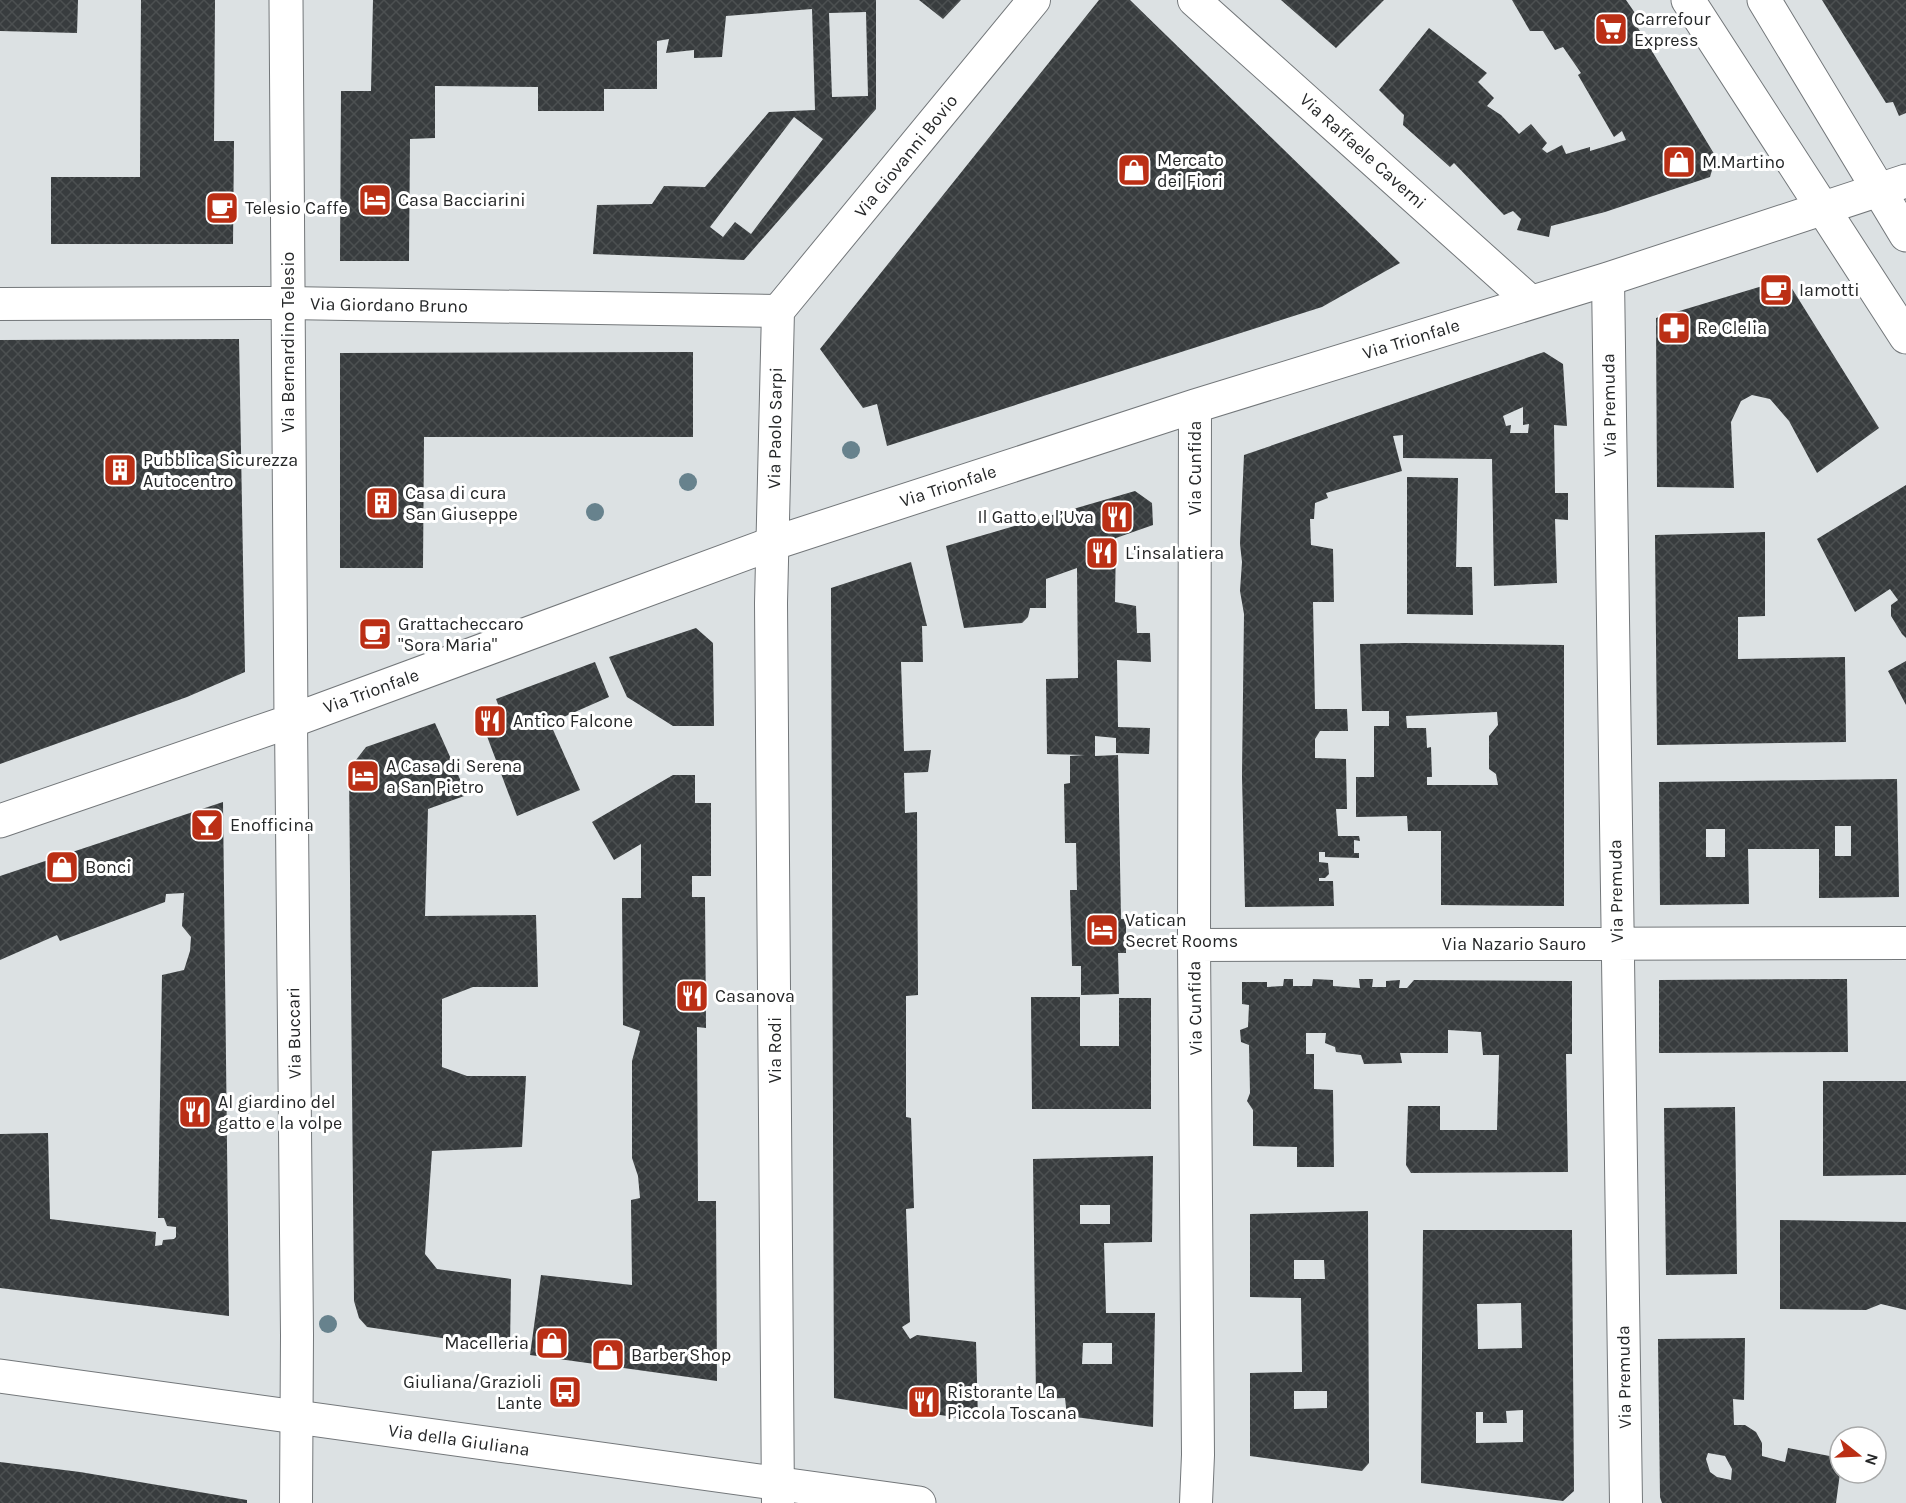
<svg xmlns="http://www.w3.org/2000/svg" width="1906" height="1503" font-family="Karla,sans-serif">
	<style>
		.building { fill: url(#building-cross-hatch); fill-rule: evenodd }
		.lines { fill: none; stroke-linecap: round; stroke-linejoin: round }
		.minor-casing { stroke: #73777a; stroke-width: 34 }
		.tertiary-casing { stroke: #73777a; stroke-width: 35 }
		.primary-casing { stroke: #73777a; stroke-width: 35 }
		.minor { stroke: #fff; stroke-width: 32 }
		.tertiary { stroke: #fff; stroke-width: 33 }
		.primary { stroke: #fff; stroke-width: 33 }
		.tree { fill: #67828d }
		.labels { text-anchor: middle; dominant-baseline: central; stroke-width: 6; stroke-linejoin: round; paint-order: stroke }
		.poi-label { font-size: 18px; fill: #252728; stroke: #fff; text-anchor: start }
		.street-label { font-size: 18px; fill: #252728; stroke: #fff }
	</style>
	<defs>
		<pattern id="building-cross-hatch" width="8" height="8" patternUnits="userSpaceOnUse" patternTransform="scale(1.5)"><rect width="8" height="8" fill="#383c3e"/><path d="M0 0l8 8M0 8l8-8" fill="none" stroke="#4c5051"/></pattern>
	</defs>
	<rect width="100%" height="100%" fill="#dce1e3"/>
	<path class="building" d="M0,0h78l-1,33 -77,-2z
		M141,0h74l-1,141h20l-1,103h-182v-67h89z
		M373,0h503v109l-132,151 -151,-6 4,-49 55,-1 12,-18 41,1 64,-75 46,-2 -3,-101 -86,7 -4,41 -28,1v-8l-28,3 3,-14 -12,2v48h-53v22h-66v-24l-103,-1v52l-25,1 -1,122h-69l1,-170h30zM866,12l2,84 -36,1 -3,-84zM794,117l29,22 -72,95 -16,-12 -12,15 -13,-10z
		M919,0h42l-18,19z
		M1099,0h31l270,263 -78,44 -435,139 -10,-42 -14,4 -43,-59z
		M1281,0h103l-48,48z
		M1512,0h114l18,26 -6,2 78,129 -6,20 -105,35 -54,14 -2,11 -32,-7 4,-11 -8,-8 -9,4 -50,-52 -4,4 -47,-42 1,-10 -25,-25 50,-62 58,45 -9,9 16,16 -7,8 14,9 18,19 12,-10 16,19 -5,6 5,4 15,-8 4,9 24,-7v4l36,-11 -4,-9 -8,6 -36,-62 3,-2 -18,-26 -8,3 -12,-19h-13z
		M1822,0h84v113l-7,3 -6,-14 -7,1z
		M1786,279l93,149 -62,45 -28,-52 -19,-22 -18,-4 -11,6 -10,21 3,66 -77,-1 -1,-169z
		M239,339l6,333 -58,25 -187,67v-424z
		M693,352v85h-269l-1,131h-83v-215z
		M1544,352l19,12 4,62 -13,-1 1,68h13v27l-13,-1 2,64 -63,3 -2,-127 -89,-1v-23l-10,1 9,35 -76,22 2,5 -13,5 -1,16h-4l1,26 22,4 1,53h-21l2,107h32l1,22h-28l-5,8v19l31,1 1,50h-11l2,27h21l1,5 -6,-1v13h5v5l-34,-1v-5h-6v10l9,1 1,11 -4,4h-6v3h14l1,25 -89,1 -3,-131 2,-162 -4,-23 2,-29 -2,-18 4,-89zM1523,407v18l6,-1 -1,9h-18l1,-8 -5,1 -3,-10z
		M1407,477l51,1 -2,89h16l1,48 -66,-1z
		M1906,485v153l-4,-4 -11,-18v-11l7,-5 -8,-11 -35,23 -38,-73z
		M1135,491l17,12 1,22 -37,13 -1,64 21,4 1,27h13l1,29 -34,-2 1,67 32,1 -1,26 -33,-1v-15l-21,-2v20l23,-1 3,164h5v34h-8l1,41 -38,1v-29h-9l-2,-76h7l-1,-47h-11l-1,-59 6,-1v-27l15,-1 -38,-1 -1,-75 32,-1 -1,-110 -31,11v29h-16l-2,9 -6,6 -58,5 -18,-82z
		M1765,532v84l-27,1v42l107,-2 1,85 -189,3 -2,-210z
		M911,562l16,64h-5l1,36h-22l3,89 27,-1 -3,22 -24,1 1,40 12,-1 1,183 -12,1v121l5,1 3,90 -8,1 4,113 -8,5 8,12 7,-4 59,7 2,79 -144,-23 -3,-810z
		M380,622l7,16 -18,7 -6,-16z
		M696,628l17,15 1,83h-41l-46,-29 -18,-40z
		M1405,643l159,2v261l-123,-1v-74h-33l-1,-15 -51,1v-40h18v-51h15v-15h-27l-2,-67zM1497,712l1,13 -9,11v33l7,5 2,11h-71v-8h5l-1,-30 -4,1 -1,-20h-19l-1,-12z
		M1906,661v44l-18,-34z
		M595,662l14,35 -59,26 30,67 -63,26 -38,-101 20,-8 -3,-8z
		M435,723l32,72 -39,14 -3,107 111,-1 2,72h-65l-31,12v68l25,9h59l-4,71 -90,4 -7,103 12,15 74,10 -1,69 -143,-21 -8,-9 -5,-17 -5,-532 17,-22z
		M673,775h22v28h16v73h-19v21h13l1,131 -9,-1 1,174h18l1,180 -187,-26 11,-80 91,10 -1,-85 9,-2 -2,-22 -6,-18v-97l8,-30 -17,-6 -1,-127h19v-54l-27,16 -22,-38z
		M1897,779l2,118 -80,1v-49h-71l1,55 -89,1 -1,-123zM1835,826h16v30h-16zM1706,829h19v28h-19z
		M223,802l6,514 -229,-28v-154l48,-1 2,86 106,13 -1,14 7,-1 1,-5 11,-1 2,-2v-10l-9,-1 -3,-8h-6l4,-243 22,-5 6,-19 1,-14 -9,-11 2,-33 -18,1 -1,8 -105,39 -3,-6 -57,25v-84z
		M1284,979h9v7h19l1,-7 20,1v6l27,2 -1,-9h14l-1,8h14v-6l14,-1 -1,8h8l7,-8 158,1v73h-6l2,118 -157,1 -5,-8 2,-59h32v24h57l2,-75h-16l-2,-23 -33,-2v23h-48l2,10 -38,1 -3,-9 -25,-3 -1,-5 -10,-4 1,-10h-20v21h8v35l19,1 1,77h-37v-20l-44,-1v-36l-6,-9 3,-8 -1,-48 -8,-3 -1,-12 8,-3 1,-22 -7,-1v-22h25v5l16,-1z
		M1847,979l1,73 -189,1v-73z
		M1031,997h49v49h39v-48h32v111h-119z
		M1823,1081h83v94l-83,1z
		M1735,1107l2,167 -71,1 -2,-167z
		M1153,1156l-1,86 -48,1 2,70h49l-2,114 -86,-11 -2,-18 -29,1 -3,-240zM1080,1205h30v19h-30zM1083,1343h29v21h-30z
		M1368,1211l1,252 -7,8 -112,-15v-83l52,-1 -1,-74 -51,-1v-83zM1294,1260h30l1,19h-31zM1294,1391h33v17l-33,1z
		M1780,1220l126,2v88l-25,-6 -15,6 -86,-1z
		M1423,1230h149l2,261 -11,10 -142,-18zM1521,1303l1,45 -44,1 -1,-45zM1523,1410v32l-47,1v-31h7v11h24l-1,-12z
		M1745,1338l-1,62 -11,-1 1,26h11l11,7 6,11v13l23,6 3,-14 52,10v15l-4,30h-174l-2,-6 -2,-158zM1708,1453l17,3 7,13 -1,11 -14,-3 -7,-5 -4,-13z
		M0,1462l80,10 167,28v3h-247z"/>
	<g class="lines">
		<defs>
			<path id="minor" d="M1194,0l337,302
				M1608,279l18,1224
				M0,304l287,-1 491,8
				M778,311l-7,292 7,900
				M778,311l256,-311
				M1195,406l-1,539 4,510 -2,48
				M291,721l6,614 -1,168
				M1194,945l712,-2"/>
			<path id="tertiary" d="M286,0l5,721
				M0,821l291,-100 480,-177 424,-138 413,-127 298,-98
				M0,1376l919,127"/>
			<path id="primary" d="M1688,0l218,337
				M1764,0l142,235"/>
		</defs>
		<use href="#minor" class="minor-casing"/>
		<use href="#tertiary" class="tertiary-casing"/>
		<use href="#primary" class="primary-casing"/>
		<use href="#minor" class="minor"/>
		<use href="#tertiary" class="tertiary"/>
		<use href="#primary" class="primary"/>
	</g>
	<g class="tree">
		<circle cx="851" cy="450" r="9"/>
		<circle cx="688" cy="482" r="9"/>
		<circle cx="595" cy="512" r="9"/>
		<circle cx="328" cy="1324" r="9"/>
	</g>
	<defs>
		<symbol id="supermarket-square" viewBox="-11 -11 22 22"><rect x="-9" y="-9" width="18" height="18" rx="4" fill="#bb2f15" stroke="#fff"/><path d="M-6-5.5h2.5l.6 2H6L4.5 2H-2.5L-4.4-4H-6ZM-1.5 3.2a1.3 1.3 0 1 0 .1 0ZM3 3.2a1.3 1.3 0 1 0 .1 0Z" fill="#fff"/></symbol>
		<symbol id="shop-square" viewBox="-11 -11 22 22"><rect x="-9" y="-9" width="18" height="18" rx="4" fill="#bb2f15" stroke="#fff"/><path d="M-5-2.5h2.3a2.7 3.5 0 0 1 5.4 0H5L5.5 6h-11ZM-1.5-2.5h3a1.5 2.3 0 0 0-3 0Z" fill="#fff"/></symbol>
		<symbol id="hotel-square" viewBox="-11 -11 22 22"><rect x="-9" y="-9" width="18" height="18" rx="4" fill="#bb2f15" stroke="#fff"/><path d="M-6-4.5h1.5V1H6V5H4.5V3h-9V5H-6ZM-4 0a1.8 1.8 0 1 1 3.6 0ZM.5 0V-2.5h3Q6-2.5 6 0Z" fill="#fff"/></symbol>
		<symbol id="cafe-square" viewBox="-11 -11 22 22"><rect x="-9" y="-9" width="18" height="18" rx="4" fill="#bb2f15" stroke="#fff"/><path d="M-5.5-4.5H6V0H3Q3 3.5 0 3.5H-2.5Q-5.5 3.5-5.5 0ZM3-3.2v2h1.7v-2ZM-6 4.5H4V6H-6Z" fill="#fff"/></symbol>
		<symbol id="pharmacy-square" viewBox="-11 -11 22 22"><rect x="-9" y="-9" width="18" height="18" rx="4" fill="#bb2f15" stroke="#fff"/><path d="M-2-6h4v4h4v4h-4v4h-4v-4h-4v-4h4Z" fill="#fff"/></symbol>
		<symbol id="building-square" viewBox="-11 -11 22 22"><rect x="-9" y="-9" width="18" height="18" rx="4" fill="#bb2f15" stroke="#fff"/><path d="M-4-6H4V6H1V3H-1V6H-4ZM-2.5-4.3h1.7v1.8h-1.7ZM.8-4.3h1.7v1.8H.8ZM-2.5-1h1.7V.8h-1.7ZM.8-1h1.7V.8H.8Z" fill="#fff"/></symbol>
		<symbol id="restaurant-square" viewBox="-11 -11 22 22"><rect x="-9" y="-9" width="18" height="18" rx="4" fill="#bb2f15" stroke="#fff"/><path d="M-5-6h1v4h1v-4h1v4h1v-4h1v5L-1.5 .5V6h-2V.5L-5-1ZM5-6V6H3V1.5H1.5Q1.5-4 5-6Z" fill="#fff"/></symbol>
		<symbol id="bar-square" viewBox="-11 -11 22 22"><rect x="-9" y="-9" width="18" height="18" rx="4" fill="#bb2f15" stroke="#fff"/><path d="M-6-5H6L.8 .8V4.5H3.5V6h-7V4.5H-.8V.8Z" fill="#fff"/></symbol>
		<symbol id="bus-square" viewBox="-11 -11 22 22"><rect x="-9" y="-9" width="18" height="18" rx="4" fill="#bb2f15" stroke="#fff"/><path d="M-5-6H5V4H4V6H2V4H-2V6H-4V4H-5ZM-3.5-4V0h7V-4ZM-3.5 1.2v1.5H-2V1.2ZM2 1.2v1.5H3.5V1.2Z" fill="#fff"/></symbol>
	</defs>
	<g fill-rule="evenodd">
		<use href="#supermarket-square" x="1592" y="10" width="38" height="38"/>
		<use href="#shop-square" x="1660" y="143" width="38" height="38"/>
		<use href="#shop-square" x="1115" y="151" width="38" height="38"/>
		<use href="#hotel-square" x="356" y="181" width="38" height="38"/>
		<use href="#cafe-square" x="203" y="189" width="38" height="38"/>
		<use href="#cafe-square" x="1757" y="271" width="38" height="38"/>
		<use href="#pharmacy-square" x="1655" y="309" width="38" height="38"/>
		<use href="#building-square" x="101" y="451" width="38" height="38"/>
		<use href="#building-square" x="363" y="484" width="38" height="38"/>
		<use href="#restaurant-square" x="1098" y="498" width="38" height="38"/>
		<use href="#restaurant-square" x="1083" y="534" width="38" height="38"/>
		<use href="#cafe-square" x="356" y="615" width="38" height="38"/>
		<use href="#restaurant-square" x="471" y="702" width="38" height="38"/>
		<use href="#hotel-square" x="344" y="757" width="38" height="38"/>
		<use href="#bar-square" x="188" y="806" width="38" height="38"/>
		<use href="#shop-square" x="43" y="848" width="38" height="38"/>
		<use href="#hotel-square" x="1083" y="911" width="38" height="38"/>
		<use href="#restaurant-square" x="673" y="977" width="38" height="38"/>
		<use href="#restaurant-square" x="176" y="1093" width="38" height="38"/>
		<use href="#shop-square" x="533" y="1324" width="38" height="38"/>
		<use href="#shop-square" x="589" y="1336" width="38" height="38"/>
		<use href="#bus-square" x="546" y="1373" width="38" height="38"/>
		<use href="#restaurant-square" x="905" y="1383" width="38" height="38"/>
	</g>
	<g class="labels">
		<g class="poi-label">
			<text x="1634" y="19">Carrefour<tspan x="1634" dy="21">Express</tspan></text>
			<text x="1157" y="160">Mercato<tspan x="1157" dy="21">dei Fiori</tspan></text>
			<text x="1702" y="162">M.Martino</text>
			<text x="398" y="200">Casa Bacciarini</text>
			<text x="245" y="208">Telesio Caffe</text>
			<text x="1799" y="290">Iamotti</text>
			<text x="1697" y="328">Re Clelia</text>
			<text x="143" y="460">Pubblica Sicurezza<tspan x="143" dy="21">Autocentro</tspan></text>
			<text x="405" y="493">Casa di cura<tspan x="405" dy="21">San Giuseppe</tspan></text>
			<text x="1094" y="517" text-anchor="end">Il Gatto e l’Uva</text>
			<text x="1125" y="553">L'insalatiera</text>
			<text x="398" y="624">Grattacheccaro<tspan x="398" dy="21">"Sora Maria"</tspan></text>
			<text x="513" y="721">Antico Falcone</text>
			<text x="386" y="766">A Casa di Serena<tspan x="386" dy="21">a San Pietro</tspan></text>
			<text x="230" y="825">Enofficina</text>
			<text x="85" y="867">Bonci</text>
			<text x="1125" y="920">Vatican<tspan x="1125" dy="21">Secret Rooms</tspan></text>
			<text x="715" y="996">Casanova</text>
			<text x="218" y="1102">Al giardino del<tspan x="218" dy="21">gatto e la volpe</tspan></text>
			<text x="529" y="1343" text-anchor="end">Macelleria</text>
			<text x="631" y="1355">Barber Shop</text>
			<text x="542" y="1382" text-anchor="end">Giuliana/Grazioli<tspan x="542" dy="21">Lante</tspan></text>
			<text x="947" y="1392">Ristorante La<tspan x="947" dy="21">Piccola Toscana</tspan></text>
		</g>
		<g class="street-label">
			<text transform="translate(1363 151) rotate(42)">Via Raffaele Caverni</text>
			<text transform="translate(906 156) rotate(-51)">Via Giovanni Bovio</text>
			<text transform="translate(389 305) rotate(1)">Via Giordano Bruno</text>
			<text transform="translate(1411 339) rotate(-17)">Via Trionfale</text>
			<text transform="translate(288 342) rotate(-90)">Via Bernardino Telesio</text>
			<text transform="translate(1609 405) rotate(-91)">Via Premuda</text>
			<text transform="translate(775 428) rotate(-89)">Via Paolo Sarpi</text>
			<text transform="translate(1195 468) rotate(-90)">Via Cunfida</text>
			<text transform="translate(948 486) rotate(-18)">Via Trionfale</text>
			<text transform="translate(371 691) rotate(-20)">Via Trionfale</text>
			<text transform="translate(1616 891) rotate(-91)">Via Premuda</text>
			<text x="1514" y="944">Via Nazario Sauro</text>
			<text transform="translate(1195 1008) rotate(-91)">Via Cunfida</text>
			<text transform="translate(294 1033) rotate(-91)">Via Buccari</text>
			<text transform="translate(775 1050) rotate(-90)">Via Rodi</text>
			<text transform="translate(1624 1377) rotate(-91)">Via Premuda</text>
			<text transform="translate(459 1440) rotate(8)">Via della Giuliana</text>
		</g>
	</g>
	<g transform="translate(1858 1455) rotate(108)"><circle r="28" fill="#ffffff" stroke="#a8a9a9" stroke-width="1.5"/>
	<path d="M0-4.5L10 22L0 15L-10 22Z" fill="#bb2f15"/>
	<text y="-9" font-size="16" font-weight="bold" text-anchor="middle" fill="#252728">N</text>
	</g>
</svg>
